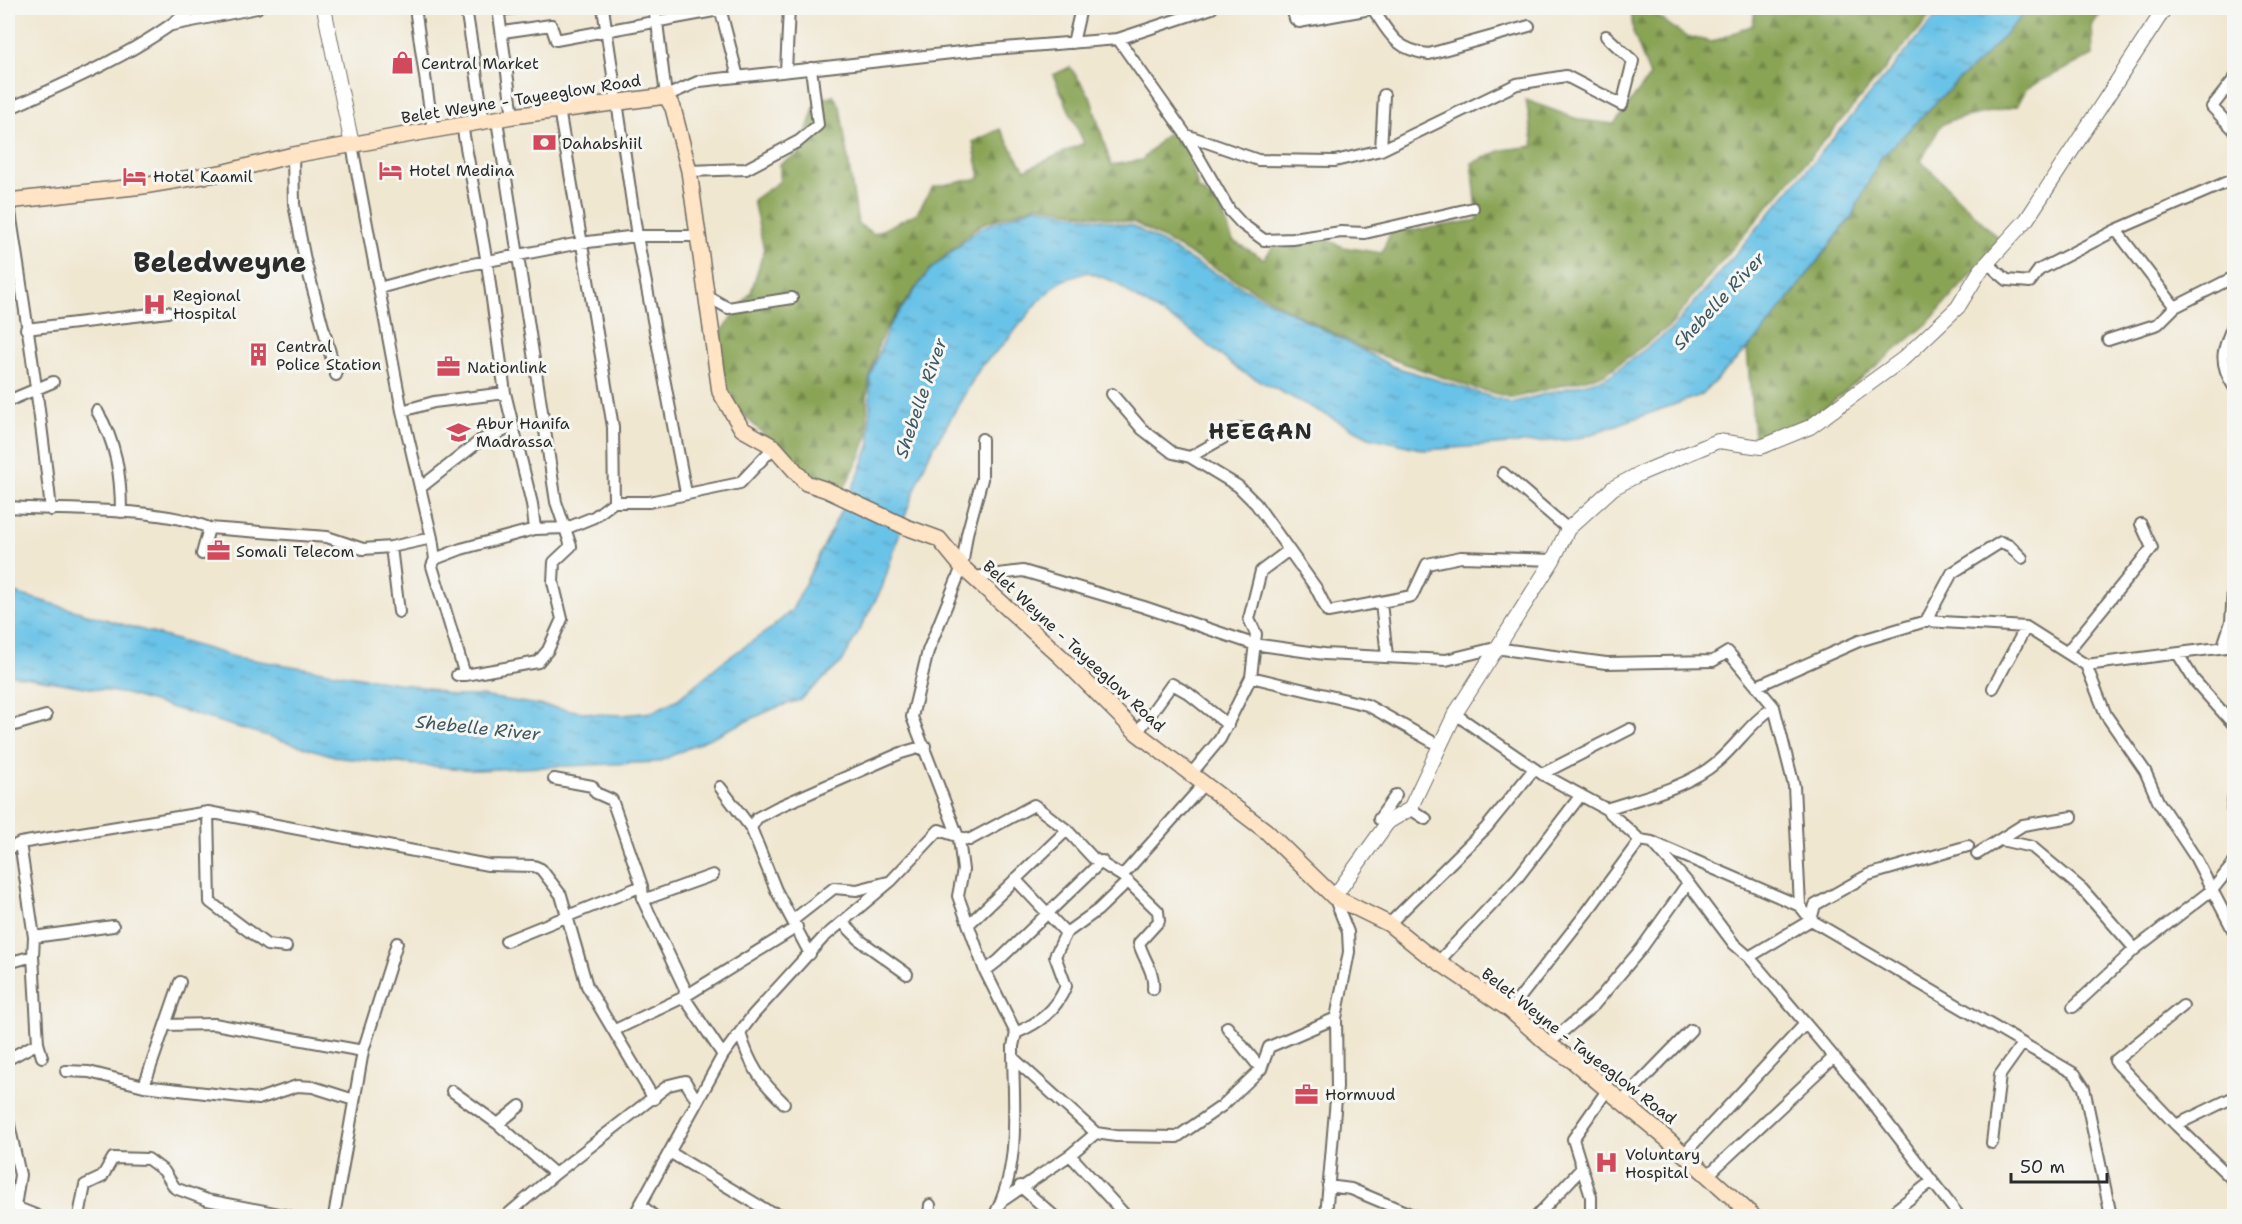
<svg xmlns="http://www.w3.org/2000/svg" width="2242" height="1224" font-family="'Shantell Sans',sans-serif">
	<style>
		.forest { fill: url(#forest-firs); stroke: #5a6840; stroke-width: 1.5 }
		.water { fill: url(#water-ripples); stroke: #4a7689; stroke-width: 1.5 }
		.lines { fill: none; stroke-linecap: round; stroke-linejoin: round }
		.minor-casing { stroke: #706d65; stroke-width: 14 }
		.tertiary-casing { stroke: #706d65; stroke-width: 16 }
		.secondary-casing { stroke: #706d65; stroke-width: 18 }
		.minor { stroke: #fff; stroke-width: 10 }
		.tertiary { stroke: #fff; stroke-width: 14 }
		.secondary { stroke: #ffe4c6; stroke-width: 15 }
		.labels { text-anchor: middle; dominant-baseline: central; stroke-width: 6; stroke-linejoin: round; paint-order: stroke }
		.poi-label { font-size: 16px; fill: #2b2b2b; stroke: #f6f6f2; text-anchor: start }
		.street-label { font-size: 16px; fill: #2b2b2b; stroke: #f6f6f2 }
		.water-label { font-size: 18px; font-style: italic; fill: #3e5863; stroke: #f6f6f2 }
		.district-label { font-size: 22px; font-weight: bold; letter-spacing: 1.5px; fill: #2b2b2b; stroke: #f6f6f2 }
		.town-label { font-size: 28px; font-weight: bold; fill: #2b2b2b; stroke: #f6f6f2 }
	</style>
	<defs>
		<pattern id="forest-firs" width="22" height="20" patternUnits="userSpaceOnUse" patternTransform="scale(1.5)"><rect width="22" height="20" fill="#8aa456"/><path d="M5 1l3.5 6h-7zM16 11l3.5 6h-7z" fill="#718647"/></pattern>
		<pattern id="water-ripples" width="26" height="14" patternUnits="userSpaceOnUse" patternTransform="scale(1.5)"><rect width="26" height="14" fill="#69c2e7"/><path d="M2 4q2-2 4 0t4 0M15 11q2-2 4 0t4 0" fill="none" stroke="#579ebb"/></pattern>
	</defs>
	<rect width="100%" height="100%" fill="#f6f6f2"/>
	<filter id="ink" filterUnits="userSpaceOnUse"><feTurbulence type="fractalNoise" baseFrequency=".0167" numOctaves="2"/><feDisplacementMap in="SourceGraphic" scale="12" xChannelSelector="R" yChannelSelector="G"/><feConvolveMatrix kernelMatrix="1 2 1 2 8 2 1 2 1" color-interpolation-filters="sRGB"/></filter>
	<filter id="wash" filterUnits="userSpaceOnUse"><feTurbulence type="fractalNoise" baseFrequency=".008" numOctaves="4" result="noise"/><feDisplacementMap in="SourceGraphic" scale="24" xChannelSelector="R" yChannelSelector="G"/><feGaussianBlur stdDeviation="1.35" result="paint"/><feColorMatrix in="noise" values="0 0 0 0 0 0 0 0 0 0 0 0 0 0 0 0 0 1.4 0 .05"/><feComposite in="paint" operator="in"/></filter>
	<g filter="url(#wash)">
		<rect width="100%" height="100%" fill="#f0e7d1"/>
		<path class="forest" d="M1631,8h15l39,28 27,6 41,-17 2,-17h182l-222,261 -45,57 -65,48 -92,24 -43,-11 -104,-37 -72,-37 -159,-90 -98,-18 -58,20 -50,46 -41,54 -9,18 -9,33 -3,19 1,40 -7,20 -18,35 -34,-12 -86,-83 -9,-53 37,-50 13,-42 -11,-50 27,-19v-17l19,-10 17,-52 17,-7 7,11 18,118 16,10 43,-21 16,-26 47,-9 -7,-36 27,-13 25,41 59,-27 -31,-68 17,-8 20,29 21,69 31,-5 29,-31 17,21 10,38 22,18 13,35 31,18 12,-16 48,-5 19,9 39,6 10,-24 24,1 62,-10 -6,-57 30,-13 32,-4 -8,-46 54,20 34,4 36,-48 -17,-44z
			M2029,8h77l-14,16 1,31 -66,33 -10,18 -65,14 -11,5 -20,36 80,80 -75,84 -122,100 -41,18 -9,-5 -7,-89 13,-13 91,-118 29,-59 79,-80 21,-18z"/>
		<path class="water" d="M1943,8h86l-49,53 -21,18 -79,80 -29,58 -91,119 -59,59 -124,44 -152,11 -56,-13 -130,-67 -51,-41 -51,-30 -22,-17 -27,-10 -27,9 -21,19 -37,45 -22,21 -53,91 -21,53 -25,78 -40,74 -42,38 -25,8 -117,54 -183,8 -134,-12 -215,-64 -118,-20v-83l227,66 193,31 26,8h27l114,18 28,1 29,-3 26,-13 43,-36 49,-34 22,-19 66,-134 12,-32v-67l19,-51 40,-55 51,-43 56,-21 97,19 65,38 194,102 119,37 95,-25 66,-49z"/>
	</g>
	<g filter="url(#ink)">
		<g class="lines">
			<defs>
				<path id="minor" d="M415,8l18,123
					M466,8l18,114
					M498,8l15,108
					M603,8l34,228 49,257
					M653,8l4,14 9,74 34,-15 279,-31 139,-11 94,-31
					M720,8l18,69
					M1292,8l3,11 4,3 77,-14
					M1373,9c17,26 23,41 56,45l100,-28
					M499,10l17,-2
					M172,25l85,-17
					M503,32l48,-7 5,15 163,-30
					M1118,39l68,96 44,76 12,13 22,16 29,-1 48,-7 24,1 108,-25
					M1073,43l8,-35
					M786,71l3,-63
					M2234,79l-22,28 22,23
					M8,109c63,-28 131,-57 185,-101
					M559,109l54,318 1,75
					M462,125l25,138 18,130 27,111 3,25
					M1186,135l72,25 77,1 46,-11 136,-66 49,-8 56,29 11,-44 -27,-25
					M352,145l50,266 30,127 3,21 -3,7 33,109h-8
					M1381,150l3,-55
					M293,155l1,49 11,56 31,115
					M689,171l57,-2 53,-28 19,-16 -7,-57
					M8,199c16,104 32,207 43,311
					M2116,230l59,77
					M1987,263l20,17 23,2 9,-12 77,-40 118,-51
					M379,288l78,-21 123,-24 57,-7h60
					M707,296l21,12 64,-10
					M2234,323c-12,27 -16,39 0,64
					M26,329l142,-17
					M2108,340l50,-16 17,-17 59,-30
					M1112,394l30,35 31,24 17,4 48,29 18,18 33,46
					M8,401l45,-19
					M97,411c19,31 24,64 24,101
					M402,411l32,-9 71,-9
					M982,439v40l-15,55 -5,33 -34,84 -16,66 47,122 4,31 -5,26 27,75 31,62 -3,13c0,57 9,119 -19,170
					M1190,457l51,-29
					M1503,473l65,56
					M420,488l61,-48 32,-13
					M8,507c57,4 150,-1 201,21l118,9 36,12 28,-2 41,-9
					M391,547l8,65
					M202,554l7,-26
					M435,559l26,-10 74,-20 32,-1 27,-11 20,-15h35l91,-19 34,-36
					M974,577l49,-6 121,36 109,37 71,10 122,6 49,-12 111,15 107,-2 15,-9 46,55 20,79 6,120
					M1381,603l6,53
					M1926,621l26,-48 49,-31 9,4 12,12
					M2223,646l8,-24 3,-48
					M2067,652l85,-104 -11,-24
					M2178,654l16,26 40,45
					M2086,665l148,-19
					M465,675l73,-13 10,-12 14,-31 -9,-37 1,-20 17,-16 -15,-44 -59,-382
					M1251,677l116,28 73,41
					M1757,686l102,-45 67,-20 100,6 60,38 20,50 39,56 13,30 37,56 39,75
					M1993,688l33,-61
					M1455,714l87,60 64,35 34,31 12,2 148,64 11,14 264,154 9,14 27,128
					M8,727l38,-11
					M1137,733l35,-49 16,9 40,32
					M1191,774l29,-35 31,-62 5,-43 -7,-15 12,-48 28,-21 27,38 12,24 84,-16 15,-32 34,-7 92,3
					M1542,774l88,-45
					M554,779l38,7 4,7 16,7 30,86 1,14 42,89 -1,8 39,58
					M720,787l31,41 25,62 34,64
					M2234,794l-2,14 2,5
					M1410,809l16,10
					M1606,809c37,-12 81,-21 111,-47 21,-18 34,-40 57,-55
					M208,812l2,90 57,43 19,2
					M1379,819l17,-24
					M751,828l6,-10 21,-11 123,-54 24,-7
					M2001,840l31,7 50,42 53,60
					M20,843l14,94 -1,19 5,87 4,14
					M1654,844l34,39 46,61 15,13 113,133 97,126
					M8,849l12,-6 188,-31 280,53 46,1 7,3 20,26 26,91 67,113
					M1977,854l46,-29 49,-8
					M1122,876l81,-91
					M1015,879l51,54
					M643,900l70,-25
					M793,920l41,-32 23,2 31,-8
					M842,922l19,19 46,33
					M969,924l98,-94
					M1389,924l97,-96 48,-59
					M34,937l79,-11
					M506,941l136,-55
					M1749,957l62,-37 4,-15 53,-30 100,-29
					M1439,961l79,-84 63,-82
					M8,963l25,-7
					M985,971l13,-10 104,-100
					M2183,1006l-68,55 61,64 58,56
					M2073,1007l62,-58 78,-60 21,-26
					M1510,1010l77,-98 53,-72
					M165,1025l49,-1 149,27
					M1227,1027l34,42
					M615,1030l69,-33 113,-70
					M740,1033c10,33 20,47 44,70
					M1016,1033c24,-11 39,-21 50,-47l-11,-30 11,-23 32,-23 30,-29
					M1548,1044l46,-39 47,-56 47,-66
					M1013,1058l83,75 20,3 61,1 45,-31 39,-37 8,-22 67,-29
					M8,1059l30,-16
					M66,1071l23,1 55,14 114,13 39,-13 16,1 41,13
					M144,1086l36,-104
					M452,1091l46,33 57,50
					M1622,1101l69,-71
					M8,1120l12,55 -5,32 23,9
					M498,1124l22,-18
					M2176,1125l58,-28
					M1992,1143l8,-68 22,-31
					M671,1153l97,58 18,5
					M1070,1155l56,61
					M1683,1155l122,-131
					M1707,1176l127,-119
					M1020,1186l34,30
					M1328,1186l23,3 64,27
					M1002,1201l68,-46 26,-22
					M641,1205l13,11
					M79,1216l6,-31 17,-8 11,-19 35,1 16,12 11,17 32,12 83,16
					M334,1216l29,-165 34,-108
					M506,1216l49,-42 114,-89 16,-4 12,20
					M634,1216l89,-161 30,-40 70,-77 68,-57 48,-51 30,10 65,-35 33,25 26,28 29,18 36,35 1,10 -20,22c4,16 16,28 14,46
					M929,1216l1,-11
					M1326,1216l11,-129 -1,-69 13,-66 -1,-20 -14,-35
					M1537,1216l44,-47
					M1591,1216v-19l-18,-58 35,-50
					M1888,1216l44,-35"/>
				<path id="tertiary" d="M324,8l28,137
					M1334,897l54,-75 22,-13 45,-95 98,-154 15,-31 45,-41 26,-14 79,-33 43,6 49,-20 93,-68 55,-52 22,-36 47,-52 138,-211"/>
				<path id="secondary" d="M8,201l135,-15 78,-13 72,-18 220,-39 153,-20 7,12 16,63 31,221 22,37 32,18 32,36 21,7 79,37 33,12 23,28 98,89 77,77 129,98 68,66 55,27 35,28 86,58 38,34 25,17 94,78 86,77"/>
			</defs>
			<use href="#minor" class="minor-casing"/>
			<use href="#tertiary" class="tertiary-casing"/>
			<use href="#secondary" class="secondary-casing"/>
			<use href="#minor" class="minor"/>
			<use href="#tertiary" class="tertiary"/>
			<use href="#secondary" class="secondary"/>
		</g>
	</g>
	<defs>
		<symbol id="shop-bare" viewBox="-9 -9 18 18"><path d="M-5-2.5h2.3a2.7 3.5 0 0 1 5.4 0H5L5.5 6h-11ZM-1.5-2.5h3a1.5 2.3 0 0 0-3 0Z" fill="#d1495b" stroke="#f6f6f2" stroke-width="2.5" paint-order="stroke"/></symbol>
		<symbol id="bank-bare" viewBox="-9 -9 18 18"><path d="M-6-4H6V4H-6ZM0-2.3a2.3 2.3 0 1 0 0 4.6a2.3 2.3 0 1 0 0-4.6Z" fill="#d1495b" stroke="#f6f6f2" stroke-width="2.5" paint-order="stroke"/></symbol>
		<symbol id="hotel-bare" viewBox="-9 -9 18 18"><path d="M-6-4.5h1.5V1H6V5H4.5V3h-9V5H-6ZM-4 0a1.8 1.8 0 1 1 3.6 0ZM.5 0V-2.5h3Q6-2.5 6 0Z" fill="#d1495b" stroke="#f6f6f2" stroke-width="2.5" paint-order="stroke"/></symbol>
		<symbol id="hospital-bare" viewBox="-9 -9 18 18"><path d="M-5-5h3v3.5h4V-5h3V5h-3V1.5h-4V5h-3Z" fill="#d1495b" stroke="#f6f6f2" stroke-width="2.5" paint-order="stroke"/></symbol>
		<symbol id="building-bare" viewBox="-9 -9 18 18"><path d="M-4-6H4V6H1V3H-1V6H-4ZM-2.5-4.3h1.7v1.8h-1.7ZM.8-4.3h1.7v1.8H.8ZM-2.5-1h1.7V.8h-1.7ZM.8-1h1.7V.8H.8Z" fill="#d1495b" stroke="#f6f6f2" stroke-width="2.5" paint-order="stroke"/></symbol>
		<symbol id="office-bare" viewBox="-9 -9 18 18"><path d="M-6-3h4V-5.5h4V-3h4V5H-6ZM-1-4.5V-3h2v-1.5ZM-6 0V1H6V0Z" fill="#d1495b" stroke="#f6f6f2" stroke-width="2.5" paint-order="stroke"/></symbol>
		<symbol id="school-bare" viewBox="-9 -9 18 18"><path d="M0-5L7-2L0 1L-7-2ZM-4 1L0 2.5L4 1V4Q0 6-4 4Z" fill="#d1495b" stroke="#f6f6f2" stroke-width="2.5" paint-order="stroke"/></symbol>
	</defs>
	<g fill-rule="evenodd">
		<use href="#shop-bare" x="386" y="46" width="33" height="33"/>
		<use href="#bank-bare" x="528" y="126" width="33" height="33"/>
		<use href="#hotel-bare" x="374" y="154" width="33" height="33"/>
		<use href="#hotel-bare" x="118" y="160" width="33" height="33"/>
		<use href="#hospital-bare" x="138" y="288" width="33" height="33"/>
		<use href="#building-bare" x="242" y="338" width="33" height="33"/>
		<use href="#office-bare" x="432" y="350" width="33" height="33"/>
		<use href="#school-bare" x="442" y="416" width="33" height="33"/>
		<use href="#office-bare" x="202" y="534" width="33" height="33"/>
		<use href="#office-bare" x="1290" y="1078" width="33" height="33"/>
		<use href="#hospital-bare" x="1590" y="1146" width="33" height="33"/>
	</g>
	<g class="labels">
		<g class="poi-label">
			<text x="421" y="63">Central Market</text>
			<text x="562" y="143">Dahabshiil</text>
			<text x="409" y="170">Hotel Medina</text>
			<text x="153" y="176">Hotel Kaamil</text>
			<text x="173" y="295">Regional<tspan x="173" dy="18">Hospital</tspan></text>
			<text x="276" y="346">Central<tspan x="276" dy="18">Police Station</tspan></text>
			<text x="467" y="367">Nationlink</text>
			<text x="476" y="423">Abur Hanifa<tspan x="476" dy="18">Madrassa</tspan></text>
			<text x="236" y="551">Somali Telecom</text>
			<text x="1325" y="1094">Hormuud</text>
			<text x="1625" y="1154">Voluntary<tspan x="1625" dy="18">Hospital</tspan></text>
		</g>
		<g class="street-label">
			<text transform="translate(521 99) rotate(-9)">Belet Weyne - Tayeeglow Road</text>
			<text transform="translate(1074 646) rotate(43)">Belet Weyne - Tayeeglow Road</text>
			<text transform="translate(1579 1046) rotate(38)">Belet Weyne - Tayeeglow Road</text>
		</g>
		<g class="water-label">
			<text transform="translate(1719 301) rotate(-47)">Shebelle River</text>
			<text transform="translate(921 398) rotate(-71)">Shebelle River</text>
			<text transform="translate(478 728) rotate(6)">Shebelle River</text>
		</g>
		<g class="district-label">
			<text x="1261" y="431">HEEGAN</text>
		</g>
		<g class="town-label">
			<text x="220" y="262">Beledweyne</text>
		</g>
	</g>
	<rect width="2242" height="1224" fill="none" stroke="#f6f6f2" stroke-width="30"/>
	<path d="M2011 1173v9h96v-9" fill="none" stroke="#2b2b2b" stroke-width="3"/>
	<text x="2020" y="1173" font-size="18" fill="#2b2b2b" stroke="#f6f6f2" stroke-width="4.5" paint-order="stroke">50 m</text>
</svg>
